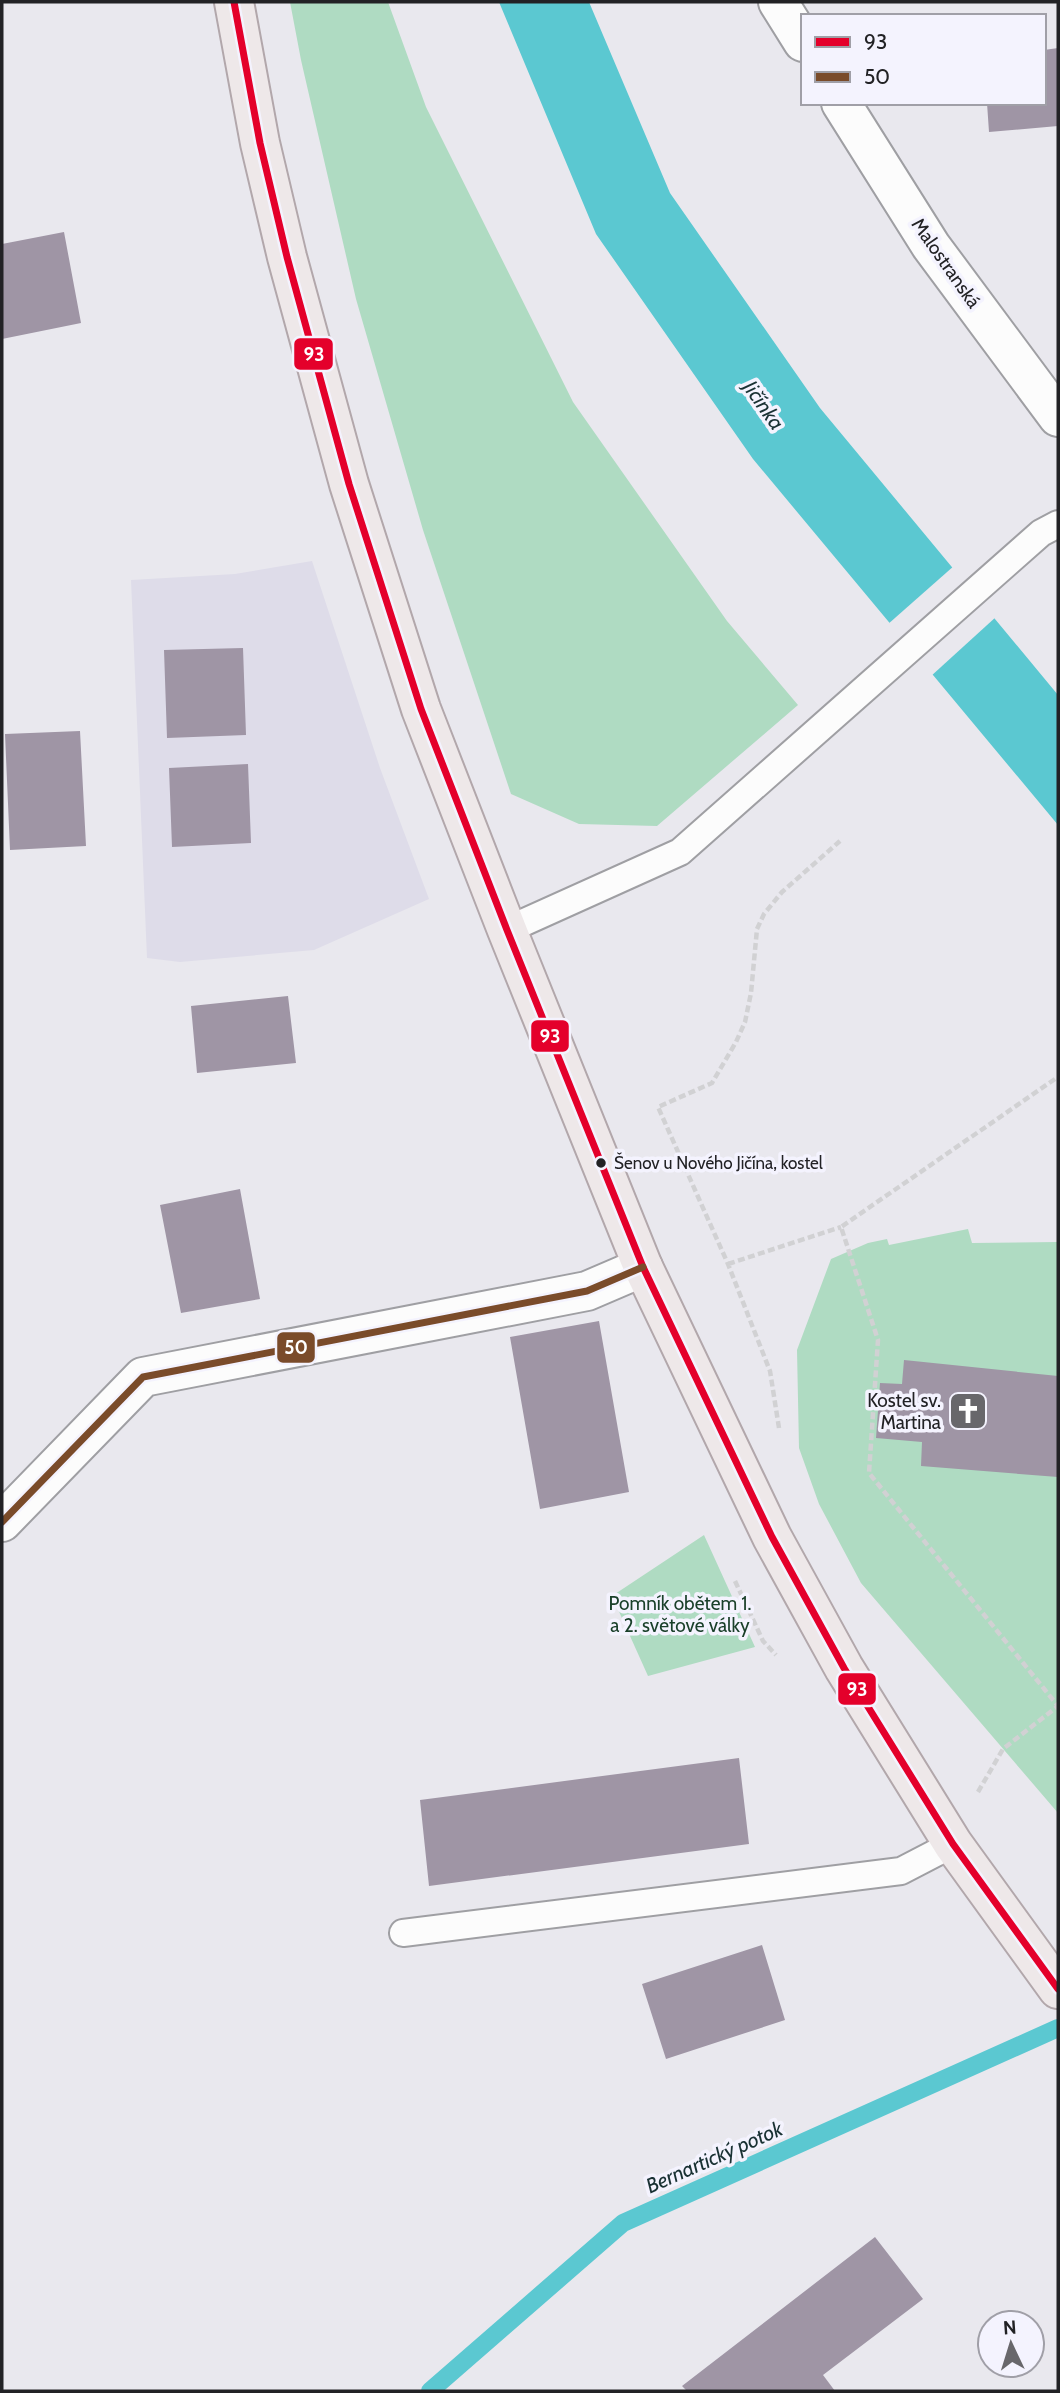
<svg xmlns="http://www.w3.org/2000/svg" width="1060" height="2393" font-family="Cabin,sans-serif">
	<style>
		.built { fill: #dedce9 }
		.green { fill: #afdbc2 }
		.water { fill: #5bc8d1 }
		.pier { fill: #e9e8ee }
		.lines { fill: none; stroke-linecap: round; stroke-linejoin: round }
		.stream { stroke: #5bc8d1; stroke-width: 18 }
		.building { fill: #9f95a5 }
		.lane-casing { stroke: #9f9fa3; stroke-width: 30 }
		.street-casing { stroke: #9f9fa3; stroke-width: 42 }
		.primary-casing { stroke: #b2a7ab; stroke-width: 42 }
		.path { stroke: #d1d1d3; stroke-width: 4.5; stroke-dasharray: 7 3.5; stroke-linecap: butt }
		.lane { stroke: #fcfcfc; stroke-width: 26 }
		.street { stroke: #fcfcfc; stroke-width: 38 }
		.primary { stroke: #eee8e9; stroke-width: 38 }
		.bus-1-casing { stroke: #f4f3fe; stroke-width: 12 }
		.bus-2-casing { stroke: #f4f3fe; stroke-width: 12 }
		.bus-1 { stroke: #e4002b; stroke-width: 7 }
		.bus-2 { stroke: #7a4b2a; stroke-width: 7 }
		.bus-dot { fill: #222225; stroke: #f4f3fe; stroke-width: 2.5 }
		.labels { text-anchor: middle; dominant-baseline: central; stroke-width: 7; stroke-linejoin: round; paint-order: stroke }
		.bus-label { font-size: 17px; fill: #222225; stroke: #f4f3fe; text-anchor: start }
		.street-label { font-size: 19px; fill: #222225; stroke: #f4f3fe }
		.poi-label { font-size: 19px; fill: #222225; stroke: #f4f3fe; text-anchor: end }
		.park-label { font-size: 19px; fill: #1a402a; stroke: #f4f3fe }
		.water-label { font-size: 21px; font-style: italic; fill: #193133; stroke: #f4f3fe }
		.line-badge { stroke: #f4f3fe; stroke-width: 2.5 }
		.badge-label { font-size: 19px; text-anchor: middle; font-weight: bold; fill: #fff }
	</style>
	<rect width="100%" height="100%" fill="#e9e8ee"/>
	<path class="built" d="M312,561l68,207 49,131 -115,51 -134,12 -33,-4 -16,-378 104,-6z"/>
	<path class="green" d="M290,2h98l38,105 147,295 154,219 71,84 -141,121 -78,-2 -68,-30 -88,-264 -67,-231 -55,-239z
		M968,1229l4,14 86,-1v571l-197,-230 -42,-79 -20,-56 -2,-98 34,-91 37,-16 19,-4 2,6z
		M704,1535l51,112 -107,29 -36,-80z"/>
	<path class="water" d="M499,2h90l81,191 150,215 238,287v130l-305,-366 -157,-225z"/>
	<path class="pier" d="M955,565l42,51 -67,61 -43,-52z"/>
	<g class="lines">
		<path class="stream" d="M430,2391l193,-168 435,-195"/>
	</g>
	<path class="building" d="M1058,48v78l-69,6 -2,-29h57v-53z
		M64,232l17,91 -79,16v-95z
		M243,648l3,87 -79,3 -3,-88z
		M80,731l6,115 -76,4 -5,-116z
		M248,764l3,79 -79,4 -3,-79z
		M288,996l8,67 -99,10 -6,-67z
		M240,1189l20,110 -79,14 -21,-108z
		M599,1321l30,171 -89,17 -30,-172z
		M904,1360l154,16v101l-137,-11 1,-24 -46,-4 4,-55 22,1z
		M739,1758l10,86 -320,42 -9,-86z
		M762,1945l23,75 -119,39 -24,-75z
		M875,2237l48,62 -100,76 12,16h-148l-5,-5z"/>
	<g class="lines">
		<defs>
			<path id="lane" d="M507,930l173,-78 361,-319 17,-9
				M403,1933l498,-62 52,-27"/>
			<path id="street" d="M778,2l25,40
				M841,103l90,143 127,171
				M2,1522l141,-145 444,-86 56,-24"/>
			<path id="primary" d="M234,2l26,141 27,114 62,227 72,225 86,221 136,337 129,270 72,131 109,176 105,145"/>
		</defs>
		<use href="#lane" class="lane-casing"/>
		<use href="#street" class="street-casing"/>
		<use href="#primary" class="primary-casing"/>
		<path class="path" d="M1055,1079l-214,148 37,113 -9,133 189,233
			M728,1264l113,-37
			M779,1428l-9,-57 -42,-107 -70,-157 54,-24 24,-41 9,-20 6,-29 6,-64 7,-15 18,-22 58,-51
			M735,1581l28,60 13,14
			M978,1792l25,-43 55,-43"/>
		<use href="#lane" class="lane"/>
		<use href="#street" class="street"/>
		<use href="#primary" class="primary"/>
		<defs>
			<path id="bus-1" d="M234,2l26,141 27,114 62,227 72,225 86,221 136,337 129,270 72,131 109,176 105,145"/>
			<path id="bus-2" d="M2,1522l141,-145 444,-86 56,-24"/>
		</defs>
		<use href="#bus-1" class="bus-1-casing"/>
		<use href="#bus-2" class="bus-2-casing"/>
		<use href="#bus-1" class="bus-1"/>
		<use href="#bus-2" class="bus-2"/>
	</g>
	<defs>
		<symbol id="church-square" viewBox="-11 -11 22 22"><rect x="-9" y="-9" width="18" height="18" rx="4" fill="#68676b" stroke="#f4f3fe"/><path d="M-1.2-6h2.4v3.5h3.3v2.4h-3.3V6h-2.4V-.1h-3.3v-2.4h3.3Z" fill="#fff"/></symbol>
	</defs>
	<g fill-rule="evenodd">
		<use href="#church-square" x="946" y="1389" width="44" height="44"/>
	</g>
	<circle class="bus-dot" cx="601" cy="1163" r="6"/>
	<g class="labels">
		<g class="bus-label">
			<text x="614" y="1163">Šenov u Nového Jičína, kostel</text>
		</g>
		<g class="street-label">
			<text transform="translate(946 263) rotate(55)">Malostranská</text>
		</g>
		<g class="poi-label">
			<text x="941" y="1400">Kostel sv.<tspan x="941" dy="22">Martina</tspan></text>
		</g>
		<g class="park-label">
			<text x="680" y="1603">Pomník obětem 1.<tspan x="680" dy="22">a 2. světové války</tspan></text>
		</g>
		<g class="water-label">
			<text transform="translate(764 405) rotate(55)">Jičínka</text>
			<text transform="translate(714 2157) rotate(-24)">Bernartický potok</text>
		</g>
	</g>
	<g class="line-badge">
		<rect x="293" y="337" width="41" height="34" rx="7" fill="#e4002b"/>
		<rect x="530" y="1019" width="40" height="34" rx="7" fill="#e4002b"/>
		<rect x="276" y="1331" width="40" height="33" rx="7" fill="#7a4b2a"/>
		<rect x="837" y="1672" width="40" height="34" rx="7" fill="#e4002b"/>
	</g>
	<g class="badge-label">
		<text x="314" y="361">93</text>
		<text x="550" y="1043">93</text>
		<text x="296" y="1354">50</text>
		<text x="857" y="1696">93</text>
	</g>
	<rect width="1060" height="2393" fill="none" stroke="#222225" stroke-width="7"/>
	<rect x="801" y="14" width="245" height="91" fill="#f4f3fe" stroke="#a09fa7" stroke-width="2"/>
	<rect x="815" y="37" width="35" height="10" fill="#e4002b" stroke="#a09fa7" stroke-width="2"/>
	<text x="864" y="49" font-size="21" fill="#222225">93</text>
	<rect x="815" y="72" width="35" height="10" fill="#7a4b2a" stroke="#a09fa7" stroke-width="2"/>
	<text x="864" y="84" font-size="21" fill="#222225">50</text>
	<g transform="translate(1011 2344) rotate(356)"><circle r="33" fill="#f4f3fe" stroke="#a09fa7" stroke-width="2"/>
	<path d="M0-5L12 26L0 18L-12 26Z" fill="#68676b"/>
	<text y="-10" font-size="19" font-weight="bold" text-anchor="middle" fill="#222225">N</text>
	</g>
</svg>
